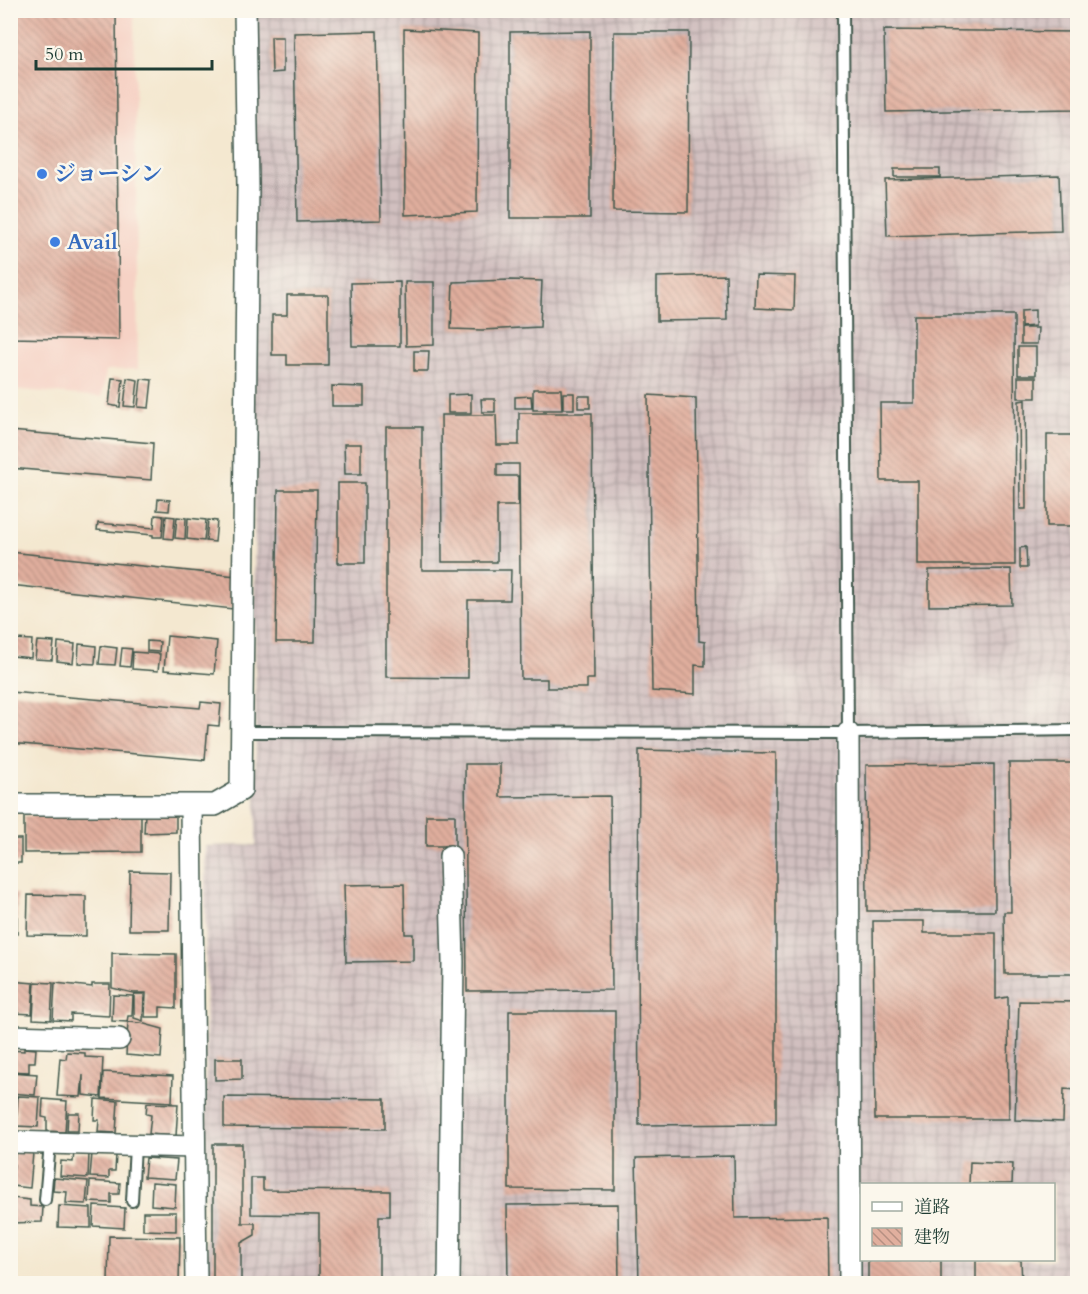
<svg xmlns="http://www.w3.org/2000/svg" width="1088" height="1294" font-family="Cardo,'Noto Serif JP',serif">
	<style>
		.built { fill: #f6d2c5 }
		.industrial { fill: url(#industrial-grid); fill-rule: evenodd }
		.building { fill: url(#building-back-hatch) }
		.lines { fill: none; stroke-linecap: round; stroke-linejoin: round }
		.service-casing { stroke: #3f574b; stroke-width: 14 }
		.minor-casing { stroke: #3f574b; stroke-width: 24 }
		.service { stroke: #fff; stroke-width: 10 }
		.minor { stroke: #fff; stroke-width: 21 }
		.shop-dot { fill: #3f7fe0; stroke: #fbf7ec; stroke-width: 2 }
		.labels { text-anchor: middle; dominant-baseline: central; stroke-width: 5; stroke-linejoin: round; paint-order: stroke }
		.shop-label { font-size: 22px; font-weight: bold; fill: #366cbe; stroke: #fbf7ec; text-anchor: start }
	</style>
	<defs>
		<pattern id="industrial-grid" width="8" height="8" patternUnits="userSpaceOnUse" patternTransform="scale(1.5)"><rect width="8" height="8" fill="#d1bfbf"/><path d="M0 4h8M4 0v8" fill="none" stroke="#a99c9c"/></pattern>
		<pattern id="building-back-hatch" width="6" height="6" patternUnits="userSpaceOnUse" patternTransform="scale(1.5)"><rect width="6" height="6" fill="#e1af9e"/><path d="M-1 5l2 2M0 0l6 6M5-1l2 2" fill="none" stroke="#b69082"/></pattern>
	</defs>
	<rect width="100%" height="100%" fill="#fbf7ec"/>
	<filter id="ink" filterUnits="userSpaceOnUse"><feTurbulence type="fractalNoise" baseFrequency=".0167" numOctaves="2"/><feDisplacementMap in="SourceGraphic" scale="12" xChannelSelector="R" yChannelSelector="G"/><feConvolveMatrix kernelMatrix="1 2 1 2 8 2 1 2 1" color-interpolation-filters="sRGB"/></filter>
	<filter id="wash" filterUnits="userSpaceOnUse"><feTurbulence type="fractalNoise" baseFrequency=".008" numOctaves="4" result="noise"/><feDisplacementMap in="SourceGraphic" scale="24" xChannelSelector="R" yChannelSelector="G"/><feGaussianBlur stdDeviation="1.35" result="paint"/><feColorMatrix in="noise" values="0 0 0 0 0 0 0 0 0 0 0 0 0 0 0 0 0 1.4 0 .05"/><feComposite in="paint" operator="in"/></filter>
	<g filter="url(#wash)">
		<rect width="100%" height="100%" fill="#f4e8d0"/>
		<path class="built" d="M10,11h124l4,358 -32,1 -4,27 -91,-8z"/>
		<path class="industrial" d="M251,11h826v1272h-871l-1,-437 51,-1zM862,1184h192v76h-192z"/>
		<g id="blocks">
			<path class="building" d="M10,10h106l3,330 -109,-2z
				M404,29l74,4 -1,179 -72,3z
				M884,30l193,2v77l-191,3z
				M377,31l4,189 -84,2 -3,-189z
				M590,31v187h-80v-186z
				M614,32h75l-1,180 -75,-1z
				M271,37h12v35l-11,1z
				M894,169h46v8h-46z
				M1059,175l2,56 -174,5 -2,-56z
				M726,275l1,45 -70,1v-44z
				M756,275l39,1 -1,34 -39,-2z
				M510,280l32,1 -2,46 -58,3 -31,-1 2,-47z
				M400,282v64h-48l-1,-63z
				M405,282h29v63l-28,1z
				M287,295h41v70h-41v-10h-15v-40h15z
				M1035,310v16l-14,1v-16z
				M914,315h100l1,250h-97v-84h-37l-1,-78h34z
				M1021,328h17l-1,16h-16z
				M1018,347h18v28h-18z
				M414,351h15l-1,20h-14z
				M1018,377h18v21h-18z
				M112,378l11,1 -3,28 -11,-2z
				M127,378l11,2 -3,27 -11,-1z
				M141,379l11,1 -3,28 -11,-1z
				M332,386l32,1v19h-32z
				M533,389h28l1,21h-29z
				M563,393h11v16h-11z
				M471,394v19h-23v-18z
				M648,395l48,3 3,243 6,1v24l-10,-1v29l-43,-3z
				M531,396l1,12h-17v-11z
				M578,396h12v12h-12z
				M481,399h14v13h-13z
				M1025,400l1,109h-6l-1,-108z
				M519,413h73l2,266h-7v9h-40v-9h-26l-2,-215h-22v12h21v30h-21v56h-55l-1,-147h55l1,30h22z
				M386,427h36v143h89l-1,30h-42v78l-82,-1z
				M10,431l143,12 -2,37 -141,-12z
				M1047,435h30v91h-30z
				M344,444h17v30h-16z
				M338,483h27v80h-27z
				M278,490h39l-2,152h-39z
				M158,499l12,1 -1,11 -12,-1z
				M155,515l9,1 -2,21h-9v-2l-56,-5 1,-7 56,5z
				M166,516l9,1 -2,22 -9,-1z
				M177,517l9,1 -1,21 -10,-1z
				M188,518l18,2 -2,21 -17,-2z
				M208,520l9,1 -2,21 -9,-1z
				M1026,547l1,21h-7v-20z
				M10,552l226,24 -3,33 -223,-24z
				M1011,569l1,36 -83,1v-36z
				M167,636l50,5 -3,33 -50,-4z
				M15,639l17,1 -1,18 -18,-2z
				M37,641l17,1 -2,18 -17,-1z
				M147,641l13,1 -1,10 -12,-1z
				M58,642l17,2 -2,19 -16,-2z
				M79,644l17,2 -1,18 -17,-1z
				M101,646l16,2 -2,17 -16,-1z
				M122,648l10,1 -2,18 -10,-1z
				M133,652l27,2 -2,17 -26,-2z
				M10,692l190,16 1,-6 20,2 -2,22 -11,-1 -3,35 -195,-17z
				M639,750l137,3v371l-137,1 -1,-186z
				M1009,763h68v211h-72l-1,-62h7z
				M465,764h35v33l110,-1 2,194 -145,1z
				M994,764l1,147h-128l-1,-146z
				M176,813v19l-32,1 1,-19z
				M141,815v37l-117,1v-37z
				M426,815h29v31h-29z
				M10,839h11v24h-11z
				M130,871l40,1 -1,58h-40z
				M404,884l1,50h8v27l-67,1 -2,-77z
				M10,894h7v40h-7z
				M28,895l58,1v40l-59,-1z
				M873,921h51v12h72v66l12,-2 1,122h-134z
				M112,953l64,1v54l-16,-1v10h-15l1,-24h-13l-21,-5z
				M10,981l24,2 -2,31 -18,-1v2h-4z
				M35,982l18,1 -2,37 -18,-1z
				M55,983l37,4v-3h18l-1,32 -38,-2v7l-18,-1z
				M134,994h10l-1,27 -9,-3z
				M113,995l20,1 -1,20h-4l-1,6 -15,-1z
				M1019,1001l58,1v88l-13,-1 -1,33 -48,-2z
				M509,1011h106v179l-106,-1z
				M128,1022l13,1 22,6 -2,29 -35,-3z
				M24,1048l12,1 -1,13h-6v10l-19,-1v-21l14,1z
				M67,1052l18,1v4l18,1 -2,39 -18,-2v-20l-2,22 -24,-1 3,-38 6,1z
				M215,1059h27v20l-27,1z
				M10,1072l27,2 -2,21 -25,-2z
				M103,1072l70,4 -1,26 -70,-4z
				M10,1095l7,1 -1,15h-6z
				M18,1096l22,1 -2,30 -22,-1z
				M224,1097l161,2v30l-161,-2z
				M43,1099l24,2 -2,31 -18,-1v-13l-5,-1z
				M95,1099l23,2 -2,32 -18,-1 1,-12h-5z
				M147,1103l31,1 -2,32 -27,-2 2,-19 -5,-1z
				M10,1113h6l-2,18h-4z
				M68,1113h11l-1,18h-11z
				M213,1144h29v79h13v12l-14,8v41h-28z
				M15,1152l18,1 -3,35 -18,-2z
				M74,1152l15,1 -1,25 -28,-2 1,-15 12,1z
				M92,1153l24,2 -1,16h-6v7l-19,-1z
				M734,1156l1,62 92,-1 1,67h-189l-3,-126z
				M146,1158l31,2 -2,19 -31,-2z
				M970,1162l43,2 -1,20h-43z
				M54,1178l34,3 -2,23 -20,-1 1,-11 -14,-1z
				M251,1178h12v12l127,1v25h-11v68h-60v-69l-68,-1z
				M90,1181l30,2 -1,11h-8v9l-22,-1z
				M152,1182l24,2 -1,23 -24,-2z
				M12,1198l18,2v6l13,1 -1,15 -31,1z
				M618,1204l1,80h-111l-1,-79z
				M59,1206l32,2v20l-33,-1z
				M94,1206l31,2 -1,20 -31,-2z
				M143,1212h33v19l-33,-1z
				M109,1236l71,1 -1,47h-71z
				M868,1260h73v24h-73z
				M976,1260h45l1,24h-46z"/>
		</g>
	</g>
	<g filter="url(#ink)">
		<use href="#blocks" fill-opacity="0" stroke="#3f574b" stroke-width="1.5"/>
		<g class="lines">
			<defs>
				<path id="service" d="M843,10l5,723
					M242,732l606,1 230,-3
					M45,1200l5,-57
					M132,1201l3,-55"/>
				<path id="minor" d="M848,733l2,551
					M10,805h205l26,-15 7,-604 -3,-176
					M191,806l5,478
					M10,1036l109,3
					M10,1142l184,5
					M449,1284l4,-322 -3,-106"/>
			</defs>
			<use href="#service" class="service-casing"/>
			<use href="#minor" class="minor-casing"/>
			<use href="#service" class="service"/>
			<use href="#minor" class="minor"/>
		</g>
	</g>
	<g class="shop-dot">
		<circle cx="42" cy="174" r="6"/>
		<circle cx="55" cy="242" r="6"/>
	</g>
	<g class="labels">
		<g class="shop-label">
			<text x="54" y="174">ジョーシン</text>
			<text x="67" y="242">Avail</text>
		</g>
	</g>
	<rect width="1088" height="1294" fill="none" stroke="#fbf7ec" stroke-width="36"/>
	<rect x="860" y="1183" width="195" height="78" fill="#fbf7ec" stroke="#a3ada2" stroke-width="1.5"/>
	<rect x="872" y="1202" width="30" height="9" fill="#ffffff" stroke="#a3ada2" stroke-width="1.5"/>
	<text x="914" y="1213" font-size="18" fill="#1f3d34">道路</text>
	<rect x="872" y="1228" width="30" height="18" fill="url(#building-back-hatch)" stroke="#a3ada2" stroke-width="1.5"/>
	<text x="914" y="1243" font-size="18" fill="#1f3d34">建物</text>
	<path d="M36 60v9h176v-9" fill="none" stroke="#1f3d34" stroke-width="3"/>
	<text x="45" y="60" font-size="18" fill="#1f3d34" stroke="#fbf7ec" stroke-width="4.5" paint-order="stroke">50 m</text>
</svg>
